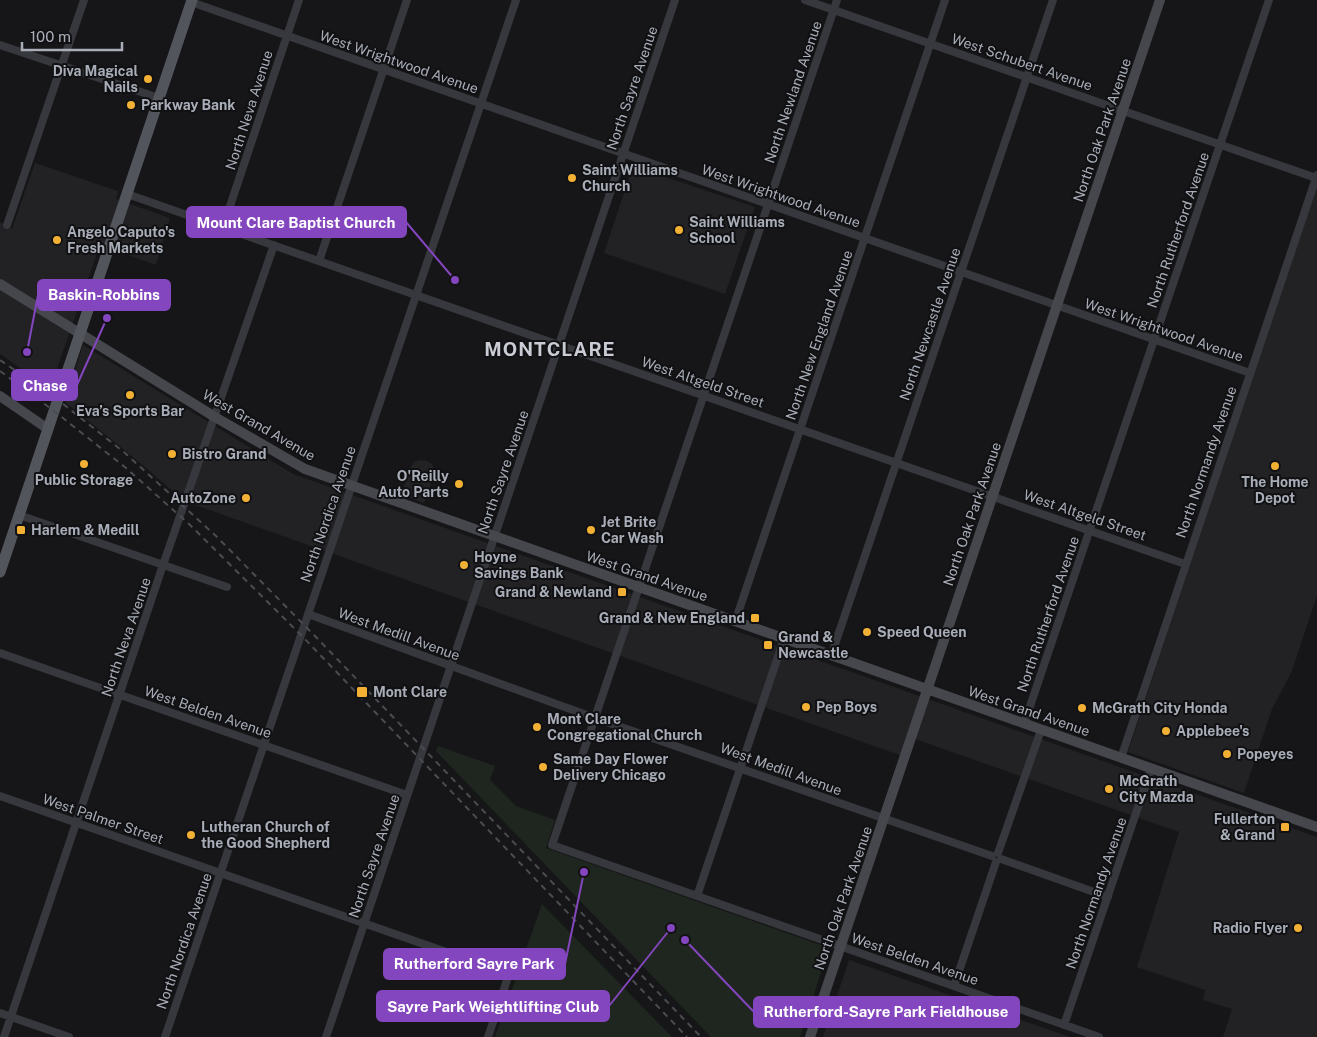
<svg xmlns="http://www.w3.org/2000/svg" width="1317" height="1037" font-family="'Public Sans',sans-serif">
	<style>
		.built { fill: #222225 }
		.green { fill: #1e261f }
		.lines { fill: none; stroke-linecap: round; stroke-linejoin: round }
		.street { stroke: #37383d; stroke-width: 8 }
		.secondary { stroke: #45474d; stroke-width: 10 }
		.primary { stroke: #53555c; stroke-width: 11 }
		.rail { stroke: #4a4c52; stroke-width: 2; stroke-dasharray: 6 5; stroke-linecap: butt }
		.poi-dot { fill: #f2b134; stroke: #111113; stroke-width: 2 }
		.labels { text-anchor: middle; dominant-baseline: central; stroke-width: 4; stroke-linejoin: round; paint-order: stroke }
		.street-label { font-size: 14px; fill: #a8adb8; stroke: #111113 }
		.poi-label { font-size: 14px; font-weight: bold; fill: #a8adb8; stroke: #111113; text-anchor: start }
		.district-label { font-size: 19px; font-weight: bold; letter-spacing: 1px; fill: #c9ccd4; stroke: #111113 }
		.leader { fill: none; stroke: #8446be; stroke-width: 2 }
		.callout-dot { fill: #8446be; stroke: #111113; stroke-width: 2 }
		.callout { fill: #8446be; stroke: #8446be; stroke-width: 2 }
		.callout-label { font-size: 15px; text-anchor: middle; font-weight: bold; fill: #fff }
	</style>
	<rect width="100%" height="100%" fill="#161618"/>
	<path class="built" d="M35,163l83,28 -2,8 54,19 -14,47 -56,-20 -50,144 -50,-35v-132l12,7z
		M633,166l122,41 -30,87 -121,-41z
		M1317,184v411l-25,76 -20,38 -28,84 -116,-41z
		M83,345l210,129 1024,363v200h-94l9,-28 -29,-9 2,-10 -68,-23 42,-135 -264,-93 -7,19 -724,-257 -46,-40 -73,-59z
		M420,460l7,1 5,3 2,5v6l-10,28 -23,-8 10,-28 3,-5z
		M849,960l221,77h-247z"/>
	<path class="green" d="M438,746l57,20 -5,14 26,26 39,14 -9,28 283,100 -29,89h-89l-275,-286z
		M542,904l130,133h-177z"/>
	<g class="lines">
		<path class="street" d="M805,0l511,178
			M837,0l-285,845 547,192
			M191,2l1059,371
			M0,45l159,53
			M127,194l1058,370
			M7,225l77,-225
			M223,227l76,-227
			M319,261l88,-261
			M19,515l208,72
			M308,614l287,104 397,138
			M735,622l210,-622
			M0,653l407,142
			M831,656l222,-656
			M1024,724l245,-724
			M1121,758l196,-583
			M0,796l509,178 -21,63
			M998,853l43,-123
			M1001,859l107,38
			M697,896l87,-257
			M954,986l42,-124
			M0,1013l69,24
			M1064,1025l87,-256
			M4,1037l159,-472 111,-320
			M165,1037l351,-1037
			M326,1037l349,-1037"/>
		<path class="secondary" d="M0,284l215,133 90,52 1012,358
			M0,396l48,33
			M810,1037l350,-1037"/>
		<path class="primary" d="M0,572l192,-572"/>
		<path class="rail" d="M0,360l58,40 67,53 91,83 100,101 385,400
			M0,371l54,40 72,57 63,56 112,111 386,402"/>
	</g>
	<g class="poi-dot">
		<circle cx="148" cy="79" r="5"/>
		<circle cx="131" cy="105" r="5"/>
		<circle cx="572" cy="178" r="5"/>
		<circle cx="679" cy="230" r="5"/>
		<circle cx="57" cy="240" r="5"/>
		<circle cx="130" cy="395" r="5"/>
		<circle cx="172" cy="454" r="5"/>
		<circle cx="84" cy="464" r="5"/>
		<circle cx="1275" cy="466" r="5"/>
		<circle cx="459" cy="484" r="5"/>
		<circle cx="246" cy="498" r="5"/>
		<rect x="16" y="525" width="10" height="10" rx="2.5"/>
		<circle cx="591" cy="530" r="5"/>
		<circle cx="464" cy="565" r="5"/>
		<rect x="617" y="587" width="10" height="10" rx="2.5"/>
		<rect x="750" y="613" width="10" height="10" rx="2.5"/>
		<circle cx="867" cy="632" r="5"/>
		<rect x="763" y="640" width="10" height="10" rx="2.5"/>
		<rect x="356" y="686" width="12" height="12" rx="2.5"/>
		<circle cx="806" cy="707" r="5"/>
		<circle cx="1082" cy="708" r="5"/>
		<circle cx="537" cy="727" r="5"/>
		<circle cx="1166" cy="731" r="5"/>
		<circle cx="1227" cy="754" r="5"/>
		<circle cx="543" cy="767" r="5"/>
		<circle cx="1109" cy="789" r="5"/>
		<rect x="1280" y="822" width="10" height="10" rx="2.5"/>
		<circle cx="191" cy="835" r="5"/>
		<circle cx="1298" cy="928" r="5"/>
	</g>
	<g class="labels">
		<g class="street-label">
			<text transform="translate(399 62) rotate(19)">West Wrightwood Avenue</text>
			<text transform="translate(1022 62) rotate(19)">West Schubert Avenue</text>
			<text transform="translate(632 88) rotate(-71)">North Sayre Avenue</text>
			<text transform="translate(793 92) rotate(-71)">North Newland Avenue</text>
			<text transform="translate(249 110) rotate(-72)">North Neva Avenue</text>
			<text transform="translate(1102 130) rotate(-71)">North Oak Park Avenue</text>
			<text transform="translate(781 196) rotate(19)">West Wrightwood Avenue</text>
			<text transform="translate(1178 230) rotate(-71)">North Rutherford Avenue</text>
			<text transform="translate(930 324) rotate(-71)">North Newcastle Avenue</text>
			<text transform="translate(1164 330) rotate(19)">West Wrightwood Avenue</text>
			<text transform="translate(819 335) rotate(-71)">North New England Avenue</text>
			<text transform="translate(703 382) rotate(19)">West Altgeld Street</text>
			<text transform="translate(259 425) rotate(30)">West Grand Avenue</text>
			<text transform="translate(1206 462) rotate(-71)">North Normandy Avenue</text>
			<text transform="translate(503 472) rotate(-71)">North Sayre Avenue</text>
			<text transform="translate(328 514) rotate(-71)">North Nordica Avenue</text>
			<text transform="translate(972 514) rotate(-71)">North Oak Park Avenue</text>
			<text transform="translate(1085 515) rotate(19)">West Altgeld Street</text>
			<text transform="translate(647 576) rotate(19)">West Grand Avenue</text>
			<text transform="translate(1048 614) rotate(-71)">North Rutherford Avenue</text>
			<text transform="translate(399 634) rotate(20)">West Medill Avenue</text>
			<text transform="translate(126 637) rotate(-71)">North Neva Avenue</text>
			<text transform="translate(1029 711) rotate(19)">West Grand Avenue</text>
			<text transform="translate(208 712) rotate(19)">West Belden Avenue</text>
			<text transform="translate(781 769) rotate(20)">West Medill Avenue</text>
			<text transform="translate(103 819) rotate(19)">West Palmer Street</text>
			<text transform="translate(374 856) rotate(-71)">North Sayre Avenue</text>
			<text transform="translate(1096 893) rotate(-71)">North Normandy Avenue</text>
			<text transform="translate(843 898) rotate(-71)">North Oak Park Avenue</text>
			<text transform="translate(184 941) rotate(-71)">North Nordica Avenue</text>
			<text transform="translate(915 959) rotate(19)">West Belden Avenue</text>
		</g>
		<g class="poi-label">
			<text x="138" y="71" text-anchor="end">Diva Magical<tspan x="138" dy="16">Nails</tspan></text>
			<text x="141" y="105">Parkway Bank</text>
			<text x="582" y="170">Saint Williams<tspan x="582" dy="16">Church</tspan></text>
			<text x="689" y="222">Saint Williams<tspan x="689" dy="16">School</tspan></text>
			<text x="67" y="232">Angelo Caputo's<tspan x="67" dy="16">Fresh Markets</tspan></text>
			<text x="130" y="411" text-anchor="middle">Eva’s Sports Bar</text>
			<text x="182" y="454">Bistro Grand</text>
			<text x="449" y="476" text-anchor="end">O'Reilly<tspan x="449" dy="16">Auto Parts</tspan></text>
			<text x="84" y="480" text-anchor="middle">Public Storage</text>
			<text x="1275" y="482" text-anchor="middle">The Home<tspan x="1275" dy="16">Depot</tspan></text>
			<text x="236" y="498" text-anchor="end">AutoZone</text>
			<text x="601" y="522">Jet Brite<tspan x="601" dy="16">Car Wash</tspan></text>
			<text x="31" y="530">Harlem &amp; Medill</text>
			<text x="474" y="557">Hoyne<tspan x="474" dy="16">Savings Bank</tspan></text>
			<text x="612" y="592" text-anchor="end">Grand &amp; Newland</text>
			<text x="745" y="618" text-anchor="end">Grand &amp; New England</text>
			<text x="877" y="632">Speed Queen</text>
			<text x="778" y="637">Grand &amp;<tspan x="778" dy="16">Newcastle</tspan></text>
			<text x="373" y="692">Mont Clare</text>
			<text x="816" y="707">Pep Boys</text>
			<text x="1092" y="708">McGrath City Honda</text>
			<text x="547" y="719">Mont Clare<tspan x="547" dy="16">Congregational Church</tspan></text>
			<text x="1176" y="731">Applebee's</text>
			<text x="1237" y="754">Popeyes</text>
			<text x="553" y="759">Same Day Flower<tspan x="553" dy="16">Delivery Chicago</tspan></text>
			<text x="1119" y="781">McGrath<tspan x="1119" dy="16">City Mazda</tspan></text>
			<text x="1275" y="819" text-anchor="end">Fullerton<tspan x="1275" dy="16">&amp; Grand</tspan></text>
			<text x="201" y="827">Lutheran Church of<tspan x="201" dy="16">the Good Shepherd</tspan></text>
			<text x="1288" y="928" text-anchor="end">Radio Flyer</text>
		</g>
		<g class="district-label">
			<text x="550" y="349">MONTCLARE</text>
		</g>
	</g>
	<path class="leader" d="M455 280L406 222M27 352L38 295M107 318L77 385M584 872L565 964M671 928L609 1006M685 940L754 1012"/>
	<g class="callout-dot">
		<circle cx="455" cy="280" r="5"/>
		<circle cx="27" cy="352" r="5"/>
		<circle cx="107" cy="318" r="5"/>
		<circle cx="584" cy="872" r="5"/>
		<circle cx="671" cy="928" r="5"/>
		<circle cx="685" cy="940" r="5"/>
	</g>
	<g class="callout">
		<rect x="187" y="207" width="219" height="30" rx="5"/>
		<rect x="38" y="280" width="132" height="30" rx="5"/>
		<rect x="12" y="370" width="65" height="30" rx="5"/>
		<rect x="384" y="949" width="181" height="30" rx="5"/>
		<rect x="377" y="991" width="232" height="30" rx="5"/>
		<rect x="754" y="997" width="265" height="30" rx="5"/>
	</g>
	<g class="callout-label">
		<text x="296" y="228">Mount Clare Baptist Church</text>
		<text x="104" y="300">Baskin-Robbins</text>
		<text x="45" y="391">Chase</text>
		<text x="474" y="969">Rutherford Sayre Park</text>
		<text x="493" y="1012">Sayre Park Weightlifting Club</text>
		<text x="886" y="1017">Rutherford-Sayre Park Fieldhouse</text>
	</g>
	<path d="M22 42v8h100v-8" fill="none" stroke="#a8adb8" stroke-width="2.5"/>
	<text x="30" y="42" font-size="15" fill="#a8adb8" stroke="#111113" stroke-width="4" paint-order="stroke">100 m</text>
</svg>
